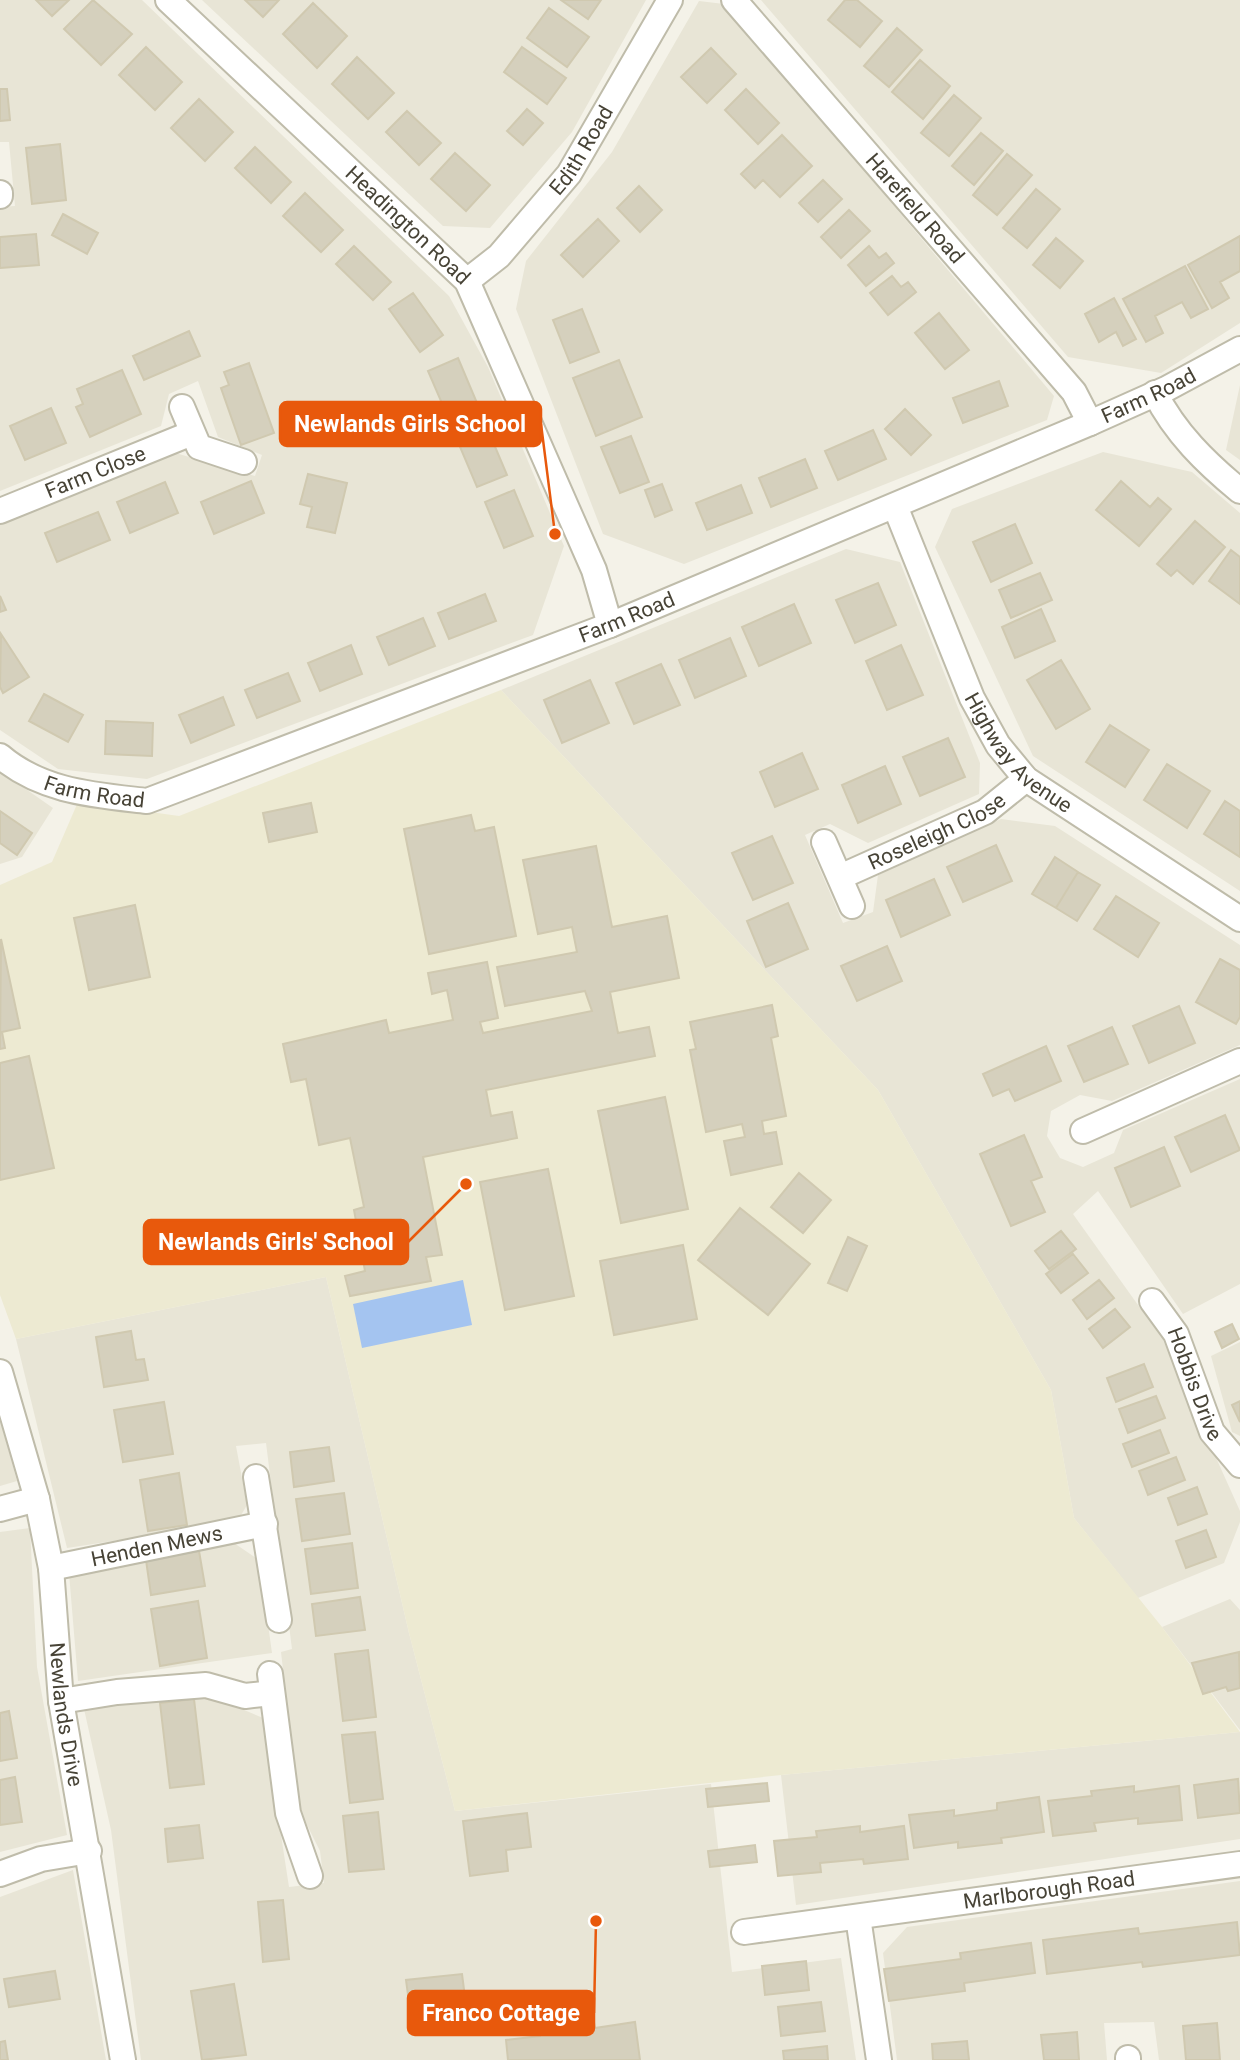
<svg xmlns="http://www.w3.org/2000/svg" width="1240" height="2060" font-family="Roboto,sans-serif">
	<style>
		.residential { fill: #e8e5d6 }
		.education { fill: #edead2 }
		.water { fill: #a4c4f0 }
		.building { fill: #d5d0bd; stroke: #d0c9b0; stroke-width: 2 }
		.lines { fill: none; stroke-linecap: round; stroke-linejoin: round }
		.street-casing { stroke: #bfbcaa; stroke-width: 28 }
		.street { stroke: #fff; stroke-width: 24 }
		.labels { text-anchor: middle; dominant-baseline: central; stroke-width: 6; stroke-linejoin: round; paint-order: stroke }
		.street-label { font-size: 21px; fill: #474336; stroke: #fff }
		.leader { fill: none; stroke: #e8590c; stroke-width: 2.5 }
		.callout-dot { fill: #e8590c; stroke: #fff; stroke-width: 2.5 }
		.callout { fill: #e8590c; stroke: #e8590c; stroke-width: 2.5 }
		.callout-label { font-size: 23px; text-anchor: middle; font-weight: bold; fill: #fff }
	</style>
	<rect width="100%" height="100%" fill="#f4f2e8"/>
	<path class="residential" d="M0,0h142l307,296 39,71 76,179 -31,89 -386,144 -89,-10 -58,-39v-206l172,-72 83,24 7,-21 -44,-18 -20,-56 -29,13 -8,32 -161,65v-284l15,-1 -6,-64h-9z
		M202,0h444l-74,132 -82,96 -47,-2z
		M761,0h479v323l-79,50 -93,-16z
		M699,1l25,3 330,392 -7,24 -363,144 -81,-30 -87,-225 10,-48 86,-109z
		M1240,385v75l-14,-10z
		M1103,452l89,20 48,41v378l-207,-135 -98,-209 17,-38z
		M846,549l54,13 80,201 -1,31 -111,49 -38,-19 -25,11 38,88 30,-11 5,-37 123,-56 54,7 185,119v100l-128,56 -32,-6 -29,16 -4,25 13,22 23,9 31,-14 9,-23 117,-51v205l-57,30 -85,-123 -25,23 90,126 77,171v11l-16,41 -86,35 -64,-80 -23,-128 -173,-300 -377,-400z
		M0,771l53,37 -31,49 -22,7z
		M326,1277l83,356 46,178 256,-27 21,188 109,-14 15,102h-715l-30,-230 -27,-121 120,-16 59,25 26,169 35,-4 -4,-32 -21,-42 -18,-157 11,-3 -26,-206 -30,3 11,59 -10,17 -170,26 -51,-209z
		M1240,1342v94l-8,-4 -21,-76z
		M0,1419l17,62 -17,5z
		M30,1528l7,139 30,168 -67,17v-320z
		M234,1543l25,17 13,93 -194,28 -9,-108z
		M1230,1599l10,11v120l-78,-103z
		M1240,1732v107l-444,66 -15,-130z
		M73,1870l33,190h-106v-163z
		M1240,1881v179h-81l-5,-38 -50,1 3,37h-210l-14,-107 24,-26z"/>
	<path class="education" d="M501,690l377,400 173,300 23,128 88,109 78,105 -459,43 -326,36 -46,-178 -83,-356 -310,62 -16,-44v-410l52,-23 26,-60 101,14z"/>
	<path class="water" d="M463,1280l9,45 -110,23 -9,-44z"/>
	<path class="building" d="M36,0h33l-17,16z
		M93,0l39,34 -31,31 -37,-36z
		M245,0h34l-16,17z
		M561,0h40l-13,19z
		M845,0h12l25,21 -22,26 -32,-27z
		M313,3l34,33 -30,32 -34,-34z
		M549,8l40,29 -22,30 -40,-29z
		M897,28l25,22 -33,37 -25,-21z
		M146,47l36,35 -27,28 -36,-35z
		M522,47l44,31 -19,26 -43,-32z
		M711,48l25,26 -29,29 -26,-26z
		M357,57l37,36 -26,26 -36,-35z
		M920,60l30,26 -27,33 -31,-27z
		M0,89h7l3,31 -10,1z
		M746,89l33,34 -21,21 -33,-34z
		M954,95l27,23 -32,38 -28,-23z
		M199,99l34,33 -28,29 -34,-33z
		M527,109l16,14 -20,22 -16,-14z
		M407,111l34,32 -22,22 -33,-33z
		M981,133l22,18 -29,34 -22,-19z
		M782,135l30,31 -32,31 -17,-17 -8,8 -14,-14z
		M60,144l6,56 -34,4 -6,-56z
		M255,147l36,35 -20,21 -36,-35z
		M455,153l35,32 -24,26 -35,-32z
		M1007,154l25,21 -35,40 -24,-20z
		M823,180l19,19 -24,23 -19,-19z
		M639,186l23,24 -22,22 -23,-24z
		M1036,189l24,20 -33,39 -24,-20z
		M305,193l38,37 -22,22 -38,-36z
		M849,210l21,21 -29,27 -20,-21z
		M63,214l35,19 -11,21 -35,-19z
		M598,219l21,22 -36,36 -22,-22z
		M36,234l3,31 -39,3v-31z
		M1240,236v35l-20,11 9,16 -17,10 -24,-43z
		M1056,238l27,23 -23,27 -27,-23z
		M354,246l37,36 -18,18 -37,-36z
		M869,246l10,12 7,-5 8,10 -28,23 -18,-21z
		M1185,266l23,43 -17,9 -9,-16 -27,14 8,17 -17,9 -23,-43z
		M892,276l9,11 7,-5 8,10 -28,23 -18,-22z
		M413,293l30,42 -23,17 -31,-43z
		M1114,298l22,41 -13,7 -7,-14 -17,10 -14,-28z
		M582,309l17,43 -29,11 -17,-43z
		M939,313l30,37 -24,19 -30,-36z
		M189,331l11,25 -56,24 -11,-24z
		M458,358l19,45 -30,12 -19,-44z
		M619,360l23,57 -46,19 -23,-58z
		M249,363l25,70 -33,12 -20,-57 8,-3 -5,-13z
		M122,370l19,44 -51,23 -14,-30 7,-3 -6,-15z
		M999,381l9,25 -45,17 -10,-25z
		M51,408l15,35 -41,17 -15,-34z
		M905,409l26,26 -20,20 -26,-26z
		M485,423l22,52 -30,12 -22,-52z
		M873,430l13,29 -48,21 -13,-29z
		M631,436l18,46 -29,11 -19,-46z
		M805,459l12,29 -46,19 -12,-29z
		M308,474l39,9 -12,50 -28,-6 5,-20 -12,-3z
		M251,481l13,32 -50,21 -13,-32z
		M1121,481l29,26 8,-9 13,11 -32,37 -43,-36z
		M165,482l13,31 -48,20 -13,-31z
		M662,484l10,26 -17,7 -10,-27z
		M741,485l11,28 -45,17 -11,-27z
		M514,490l19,46 -29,12 -19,-46z
		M98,512l12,28 -53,22 -12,-29z
		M1195,521l30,26 -32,37 -16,-14 -6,6 -14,-12z
		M1015,524l17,39 -41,19 -18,-40z
		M1231,550l9,7v47l-31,-23z
		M1040,573l12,27 -41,18 -12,-28z
		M878,583l18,42 -41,18 -19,-43z
		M485,594l11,27 -47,18 -11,-26z
		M0,596l6,14 -6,2z
		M794,604l17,39 -52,23 -17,-39z
		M1041,609l14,32 -40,17 -13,-31z
		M423,618l12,28 -46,19 -12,-28z
		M1,634l28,43 -26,16 -3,-6z
		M730,638l16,38 -51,22 -16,-38z
		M351,645l11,29 -42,17 -12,-28z
		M901,645l22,50 -36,15 -21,-49z
		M1061,660l29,49 -34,20 -29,-49z
		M661,664l19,41 -46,19 -18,-41z
		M288,673l12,28 -43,17 -12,-28z
		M590,680l19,43 -47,20 -18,-43z
		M44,694l39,21 -15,27 -39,-21z
		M223,697l11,28 -43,18 -12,-28z
		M106,721l47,2 -1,33 -47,-2z
		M1110,725l39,25 -24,37 -39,-25z
		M948,738l17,39 -45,19 -17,-39z
		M802,753l16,36 -43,18 -15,-35z
		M1167,764l43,27 -23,37 -43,-28z
		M885,766l16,38 -43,19 -16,-38z
		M1225,801l15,10v46l-36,-23z
		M311,803l6,29 -48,10 -6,-29z
		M0,811l32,22 -15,22 -17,-12z
		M471,815l4,16 19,-4 22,109 -87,18 -25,-125z
		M772,836l21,47 -40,17 -21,-47z
		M996,845l16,36 -49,21 -16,-35z
		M596,846l16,81 55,-11 12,62 -69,14 8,41 31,-6 6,29 -169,34 5,26 21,-4 5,26 -94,19 19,98 -16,2 5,24 -81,15 -5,-20 20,-5 -11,-61 10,-3 -14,-69 -31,7 -13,-66 -15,3 -8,-38 103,-24 3,13 64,-13 -6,-30 -15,4 -4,-21 59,-11 11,56 -18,4 3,11 109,-22 -7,-20 -80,15 -8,-39 80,-15 -5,-25 -34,7 -15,-74z
		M1055,857l23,15 -22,36 -24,-14z
		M1078,872l22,13 -23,36 -21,-13z
		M934,879l16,36 -49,22 -15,-37z
		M1116,896l43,27 -21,34 -44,-28z
		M788,903l20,46 -42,18 -19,-46z
		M135,905l15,72 -61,13 -15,-72z
		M1,939l19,89 -18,4 3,16 -5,1z
		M887,946l15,35 -45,20 -16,-35z
		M1220,959l20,11v47l-4,7 -40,-22z
		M772,1005l6,31 -7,2 15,78 -24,5 2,13 12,-2 6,32 -51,11 -7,-34 21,-4 -3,-13 -36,8 -16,-82 6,-1 -6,-27z
		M1179,1006l16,37 -46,20 -16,-37z
		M1112,1027l16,37 -44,18 -16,-36z
		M1046,1046l15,35 -46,20 -6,-12 -16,7 -10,-22z
		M29,1056l25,112 -54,12v-117z
		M665,1097l23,112 -67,14 -23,-112z
		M1225,1115l15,35 -49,22 -16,-35z
		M1024,1135l18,42 -11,4 14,31 -34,14 -31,-72z
		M1164,1147l16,39 -49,21 -16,-39z
		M548,1169l26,127 -69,14 -25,-128z
		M799,1173l32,27 -28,33 -32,-26z
		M740,1208l70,56 -42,51 -70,-55z
		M1061,1231l15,18 -27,20 -14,-18z
		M848,1237l19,9 -20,45 -19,-8z
		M683,1245l14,74 -83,16 -14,-74z
		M1073,1254l15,19 -27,20 -15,-19z
		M1099,1280l15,18 -27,21 -14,-19z
		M1115,1309l15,18 -27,21 -14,-19z
		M1232,1324l7,15 -17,9 -7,-16z
		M131,1331l5,29 8,-1 4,21 -44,7 -8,-50z
		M1144,1364l9,23 -37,15 -9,-24z
		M1156,1396l9,22 -37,15 -9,-24z
		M1240,1401v21l-8,-17z
		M164,1402l9,52 -50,8 -9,-52z
		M1160,1430l9,23 -37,14 -9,-23z
		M329,1447l5,34 -40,6 -4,-35z
		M1176,1457l9,23 -37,15 -9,-24z
		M179,1473l8,52 -39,6 -8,-51z
		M1197,1487l10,27 -29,11 -10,-27z
		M344,1493l6,41 -48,7 -6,-42z
		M1206,1530l10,27 -30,11 -10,-27z
		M352,1543l6,45 -47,6 -6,-45z
		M199,1551l6,35 -54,9 -5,-35z
		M360,1597l5,33 -49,6 -4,-32z
		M198,1601l9,57 -47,8 -9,-57z
		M368,1650l8,67 -33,4 -8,-67z
		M1239,1652l1,36 -12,3 -2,-4 -23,7 -11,-31z
		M194,1699l10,85 -34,4 -10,-85z
		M9,1711l8,47 -17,3v-48z
		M375,1732l8,67 -33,4 -8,-68z
		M15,1777l7,45 -22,3v-45z
		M1238,1779l2,34 -42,5 -4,-33z
		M767,1783l2,18 -61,6 -2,-18z
		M1134,1786v6l45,-6 3,34 -44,4v-6l-44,5 2,8 -43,5 -5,-35 44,-5 -1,-5z
		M1039,1797l5,35 -43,6 1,5 -44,5v-6l-44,6 -5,-33 45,-5v6l43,-6v-7z
		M378,1812l6,57 -35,3 -6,-56z
		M527,1813l4,34 -25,3 2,21 -38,5 -7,-55z
		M199,1825l4,33 -35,4 -3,-33z
		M860,1826v6l44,-6 4,33 -44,5 -1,-5 -43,4 1,9 -43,4 -4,-35 43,-4 -1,-6z
		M755,1845l2,17 -47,5 -2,-16z
		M283,1900l6,59 -26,3 -5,-60z
		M1237,1922l3,33 -97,12 -1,-5 -95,12 -4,-34 95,-12 1,6z
		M1031,1943l4,30 -71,10 1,8 -76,10 -5,-32 77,-10 -1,-6z
		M806,1961l3,29 -44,5 -3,-29z
		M55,1971l5,28 -51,8 -5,-28z
		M462,1974l5,39 -33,4 -1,-10 -23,3 -4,-30z
		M234,1984l12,71 -44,5 -11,-69z
		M821,2002l4,29 -44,5 -3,-29z
		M593,2017l2,11 40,-6 5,38h-132l-2,-20 34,-4 -1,-12z
		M1217,2023l3,37h-34l-3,-34z
		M1077,2032l2,28h-35l-3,-25z
		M5,2041l3,19h-8v-18z
		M967,2041l2,19h-36l-1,-16z
		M827,2046l1,14h-44l-1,-9z"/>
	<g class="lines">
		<defs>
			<g id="street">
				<path id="s1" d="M168,0l299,281 127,289 16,55"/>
				<path id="s2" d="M734,0l340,392 16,31"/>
				<path d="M0,193v3"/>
				<path id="s3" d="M467,281l32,-25 70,-82 101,-174"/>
				<path d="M1155,393c20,40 51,70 85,98"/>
				<path d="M182,407l17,40 45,15"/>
				<path id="s4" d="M895,506l77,192 26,47 28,34 214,140"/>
				<path id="s5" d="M0,511l192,-78"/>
				<path id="s6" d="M0,756c42,36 95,39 147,45l463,-176 480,-202 76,-34 74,-40"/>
				<path d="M824,842l28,64"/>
				<path id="s7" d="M840,877l145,-65 41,-33"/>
				<path d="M1083,1131l157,-70"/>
				<path id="s8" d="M1152,1301l24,33 36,98 28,33"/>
				<path id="s9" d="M0,1372l37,127 14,69 10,133 62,359"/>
				<path d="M256,1477l23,143"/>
				<path d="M0,1509l37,-10"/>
				<path id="s10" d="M51,1568l214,-44"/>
				<path d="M270,1674l18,139 22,63"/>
				<path d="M61,1701l56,-9 89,-7 39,11 27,-3"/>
				<path d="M0,1874l41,-15 48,-8"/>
				<path d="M858,1917l21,143"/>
				<path id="s11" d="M744,1932l496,-68"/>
				<path d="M1128,2058v2"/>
			</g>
		</defs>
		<use href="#street" class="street-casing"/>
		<use href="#street" class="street"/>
	</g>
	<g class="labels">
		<g class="street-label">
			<text stroke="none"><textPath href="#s3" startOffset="175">Edith Road</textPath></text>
			<text stroke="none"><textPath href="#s2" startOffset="276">Harefield Road</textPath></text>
			<text stroke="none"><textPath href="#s1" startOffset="329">Headington Road</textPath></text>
			<text stroke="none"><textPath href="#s6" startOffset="1237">Farm Road</textPath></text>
			<text stroke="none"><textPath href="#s5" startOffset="103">Farm Close</textPath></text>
			<text stroke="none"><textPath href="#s6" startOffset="670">Farm Road</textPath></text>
			<text stroke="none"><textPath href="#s4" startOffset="280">Highway Avenue</textPath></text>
			<text stroke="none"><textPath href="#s6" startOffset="103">Farm Road</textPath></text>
			<text stroke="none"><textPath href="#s7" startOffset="107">Roseleigh Close</textPath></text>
			<text stroke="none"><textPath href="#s8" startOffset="94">Hobbis Drive</textPath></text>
			<text stroke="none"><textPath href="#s10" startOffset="108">Henden Mews</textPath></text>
			<text stroke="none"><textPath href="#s9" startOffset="350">Newlands Drive</textPath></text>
			<text stroke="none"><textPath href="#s11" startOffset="308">Marlborough Road</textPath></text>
		</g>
	</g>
	<path class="leader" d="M555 534L541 424M466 1184L408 1242M596 1921L594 2013"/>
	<g class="callout-dot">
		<circle cx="555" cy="534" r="7"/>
		<circle cx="466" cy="1184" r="7"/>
		<circle cx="596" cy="1921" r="7"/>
	</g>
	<g class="callout">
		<rect x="280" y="402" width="261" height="44" rx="7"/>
		<rect x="144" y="1220" width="264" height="44" rx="7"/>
		<rect x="408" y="1991" width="186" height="44" rx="7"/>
	</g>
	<g class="callout-label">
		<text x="410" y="432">Newlands Girls School</text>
		<text x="276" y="1250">Newlands Girls' School</text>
		<text x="501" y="2021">Franco Cottage</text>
	</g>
</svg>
